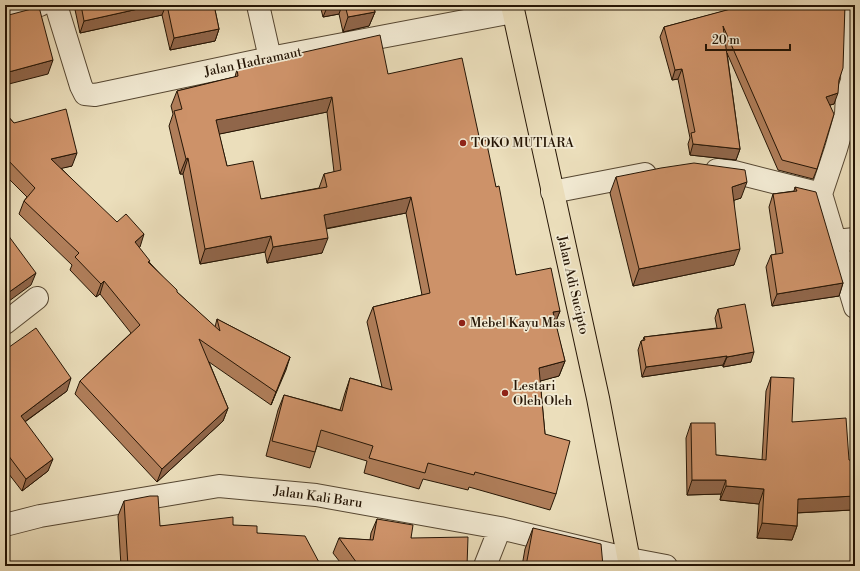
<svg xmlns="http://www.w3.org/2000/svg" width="860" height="571" font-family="'Libre Bodoni',serif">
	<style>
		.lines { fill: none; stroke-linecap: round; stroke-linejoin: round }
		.street-casing { stroke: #564732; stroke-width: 24 }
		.highway-casing { stroke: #251505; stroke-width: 24 }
		.street { stroke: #f2ead3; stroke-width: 22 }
		.highway { stroke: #ebdebb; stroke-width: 22 }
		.wall { fill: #b07e5a; stroke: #251505; fill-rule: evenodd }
		.shaded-wall { fill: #90664a; stroke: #251505 }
		.building { fill: #cd9269; stroke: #251505; fill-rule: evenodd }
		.poi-dot { fill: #8f2418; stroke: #f2ead3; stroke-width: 1.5 }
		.labels { text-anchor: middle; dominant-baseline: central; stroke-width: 3.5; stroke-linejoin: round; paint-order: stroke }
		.street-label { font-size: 13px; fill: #251505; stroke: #f2ead3 }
		.poi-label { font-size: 13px; fill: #251505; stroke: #f2ead3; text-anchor: start }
	</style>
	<rect width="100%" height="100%" fill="#ebdebb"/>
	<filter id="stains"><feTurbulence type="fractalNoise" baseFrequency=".005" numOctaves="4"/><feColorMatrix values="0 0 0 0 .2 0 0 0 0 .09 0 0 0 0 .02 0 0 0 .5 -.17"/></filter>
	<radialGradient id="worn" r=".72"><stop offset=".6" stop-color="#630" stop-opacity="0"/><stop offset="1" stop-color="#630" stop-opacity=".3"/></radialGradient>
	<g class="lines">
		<defs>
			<path id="street" d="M56,5l25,81 4,8 10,1 175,-37 243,-46
				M258,5l12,53
				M5,14l35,-9
				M717,170l17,2 87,22
				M552,192l93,-18
				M821,194l15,-45 10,-35 1,-19 5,-14 2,-76
				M821,194l34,113
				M835,241l20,-2
				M5,323l32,-25
				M5,525l35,-9 179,-30 97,9 184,33 129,31 37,7
				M485,566l15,-38"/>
			<path id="highway" d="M512,5l86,393 32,168"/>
		</defs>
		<use href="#street" class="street-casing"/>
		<use href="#highway" class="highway-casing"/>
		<use href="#street" class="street"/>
		<use href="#highway" class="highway"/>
	</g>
	<path class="wall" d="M74,5h140l5,24 -4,12 -45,9 -8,-35 -82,18z
		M320,5h57l-3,1 1,6 -6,14 -26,6 -4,-18 -16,3z
		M731,5h114l-6,75 -5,24 -4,1 -13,64 -4,10 -35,-9 -51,-117 13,96 -4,11 -46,-5 -2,-11 2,-6 -12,-59 -6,1 -12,-43 4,-10 68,-18z
		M269,60l119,14 92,67 16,46 20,88 44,36 -5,12 10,38 -6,15 -19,5 5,53 11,60 -6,16 -81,-23 -1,3 -45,-11 -4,10 -55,-16 3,-12 -50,-15 -7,22 -44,-12 12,-46 6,-15 56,15 5,-17 5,-15 32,9 -15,-65 6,-15 49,-12 -16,-82 -80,16 -4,24 -55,10 -2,-11 -65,12 -17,-90h-3l-11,-48 4,-12 -2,-8 6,-15 58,-14 2,-8 31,-5zM327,112l7,60 -10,2 -5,14 -58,11 -34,-33 -8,-32z
		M5,113l9,10 58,43 -11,2 78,80 11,15 27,29 38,35 2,-8 73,38 -19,48 -62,-43 19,46 -5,13 -66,61 -82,-88 5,-13 51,-48 -31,-39 -4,3 -26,-27 2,-5 -53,-51 5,-13 3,-4 -22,-22z
		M616,177l125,21 -7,2v65l-101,21 -23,-93z
		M795,187l48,96 -4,13 -67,10 -6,-39 5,-12 5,-1 -7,-47 4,-13 21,-3z
		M855,246v18l-3,-10z
		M718,309l33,53 -28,5v-2l-81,12 -4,-27 3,-9 2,-1 1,-3 73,-9 -2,-10z
		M5,350l62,41 -42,31 23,49 -26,20 -17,-22z
		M771,377l21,45 60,88 -55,3v13l-5,14 -35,-2 2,-34 -39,-4 1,-6 -34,1 -1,-57 5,-15 25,32 46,5 4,-69z
		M124,501l36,25 73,-1 24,8 64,33h-200l-3,-50z
		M377,519l34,19 56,28h-124l-10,-13 6,-15 31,2 1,-7z
		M533,528l70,38h-81l3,-17z"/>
	<path class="shaded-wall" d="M156,5h10l-4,10 -82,18 4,-12z
		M328,5h14l-3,9 -16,3z
		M375,12l-6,14 -26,6 5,-15z
		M219,29l-4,12 -45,9 4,-12z
		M53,60l-5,14 -43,11v-12z
		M682,69l-4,10 -6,1 3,-10z
		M838,93l-4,11 -12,3 4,-10z
		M332,97l-5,15 -117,24 6,-16z
		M693,144l47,5 -4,11 -46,-5z
		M77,153l-5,13 -26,6 5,-13z
		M188,158l-5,16h-3l6,-15z
		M747,182l-6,16 -15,5 6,-16z
		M411,197l-5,16 -88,17 6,-15z
		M144,234l-4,13 -10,8 5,-13z
		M271,236l-6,16 -65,12 5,-15z
		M328,238l-6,15 -55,10 6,-16z
		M740,249l-6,16 -101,21 6,-17z
		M36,273l-5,12 -26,19v-9z
		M104,281l-4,13 -4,3 5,-13z
		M843,283l-4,13 -67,10 5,-12z
		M560,311l-6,15 -1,-14z
		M754,352l-3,10 -28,5 4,-10z
		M727,356l-4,9 -81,12 4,-10z
		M290,357l-4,13 -15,35 5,-13z
		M565,361l-6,15 -26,7 6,-15z
		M71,378l-4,13 -51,37 5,-12z
		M228,408l-5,13 -66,61 5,-13z
		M53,459l-5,12 -26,20 4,-12z
		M692,480h34l-5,14 -34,1z
		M726,486l38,3 -5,15 -39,-4z
		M855,496v7l-3,7 -59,3 5,-14z
		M762,523l35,3 -5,14 -35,-2z"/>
	<path class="building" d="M81,5h75l-72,16z
		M167,5h47l5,24 -45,9z
		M345,5h28l2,7 -27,5z
		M738,5h107l-2,63 -4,12 -1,13 -12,4 8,17 -17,55 -35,-9 -59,-134 17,123 -47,-5 -2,-11 4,-1 -13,-63 -7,1 -11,-43 74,-20z
		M39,7l14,53 -48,13v-57z
		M380,35l8,39 74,-16 18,83 6,-1 10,47 3,-1 17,89 35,-7 9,43 -7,1 12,49 -26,7 6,66 25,7 -14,53 -81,-22 -1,3 -46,-12 -3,10 -56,-15 4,-12 -52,-16 -6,22 -43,-11 12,-46 58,16 8,-33 42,12 -19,-83 57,-14 -19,-96 -87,18 4,23 -55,9 -2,-11 -66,13 -17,-91 -2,1 -12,-48 8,-2 -5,-18 61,-15 -1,-7 33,-6 -1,-3zM332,97l9,73 -17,4 3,13 -66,12 -8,-38 -26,5 -11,-46z
		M66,109l11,44 -26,6 66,63 9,-8 18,20 -9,8 15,19 -2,1 29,28v2l43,39 -3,-12 73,38 -14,35 -77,-53 29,69 -66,61 -82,-88 60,-56 -36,-44 -3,3 -26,-27 4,-4 -55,-52 11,-13 -30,-31v-44l9,10z
		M694,163l51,7 2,12 -15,5 8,62 -101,20 -23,-92 45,-9z
		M795,187l21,5 27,91 -66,11 -6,-39 12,-2 -10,-59 24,-3z
		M5,231l31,42 -31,22z
		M745,304l9,48 -27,5v-1l-81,11 -5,-26 4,-1 -1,-3 78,-9 -4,-19z
		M36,328l35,50 -50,38 32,43 -27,20 -21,-28v-101z
		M771,377l23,1 -2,44 54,-4 3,42 6,1v35l-57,3 -1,27 -35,-3 2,-34 -38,-3v-6h-34l-1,-57h24l1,32 50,5z
		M150,496h8l2,30 73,-9v8l24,1v7l48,3 16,30h-193l-4,-65z
		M377,519l36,6 -2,13 57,-1 -1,29h-108l-20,-28 34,2z
		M533,528l68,16 2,22h-77z"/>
	<g class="poi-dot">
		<circle cx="463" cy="143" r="4"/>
		<circle cx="462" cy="323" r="4"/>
		<circle cx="505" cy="393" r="4"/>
	</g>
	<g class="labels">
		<g class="street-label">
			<text transform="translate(253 62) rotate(-12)">Jalan Hadramaut</text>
			<text transform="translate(573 285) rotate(77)">Jalan Adi Sucipto</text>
			<text transform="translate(318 497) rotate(8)">Jalan Kali Baru</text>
		</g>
		<g class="poi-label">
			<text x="471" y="143">TOKO MUTIARA</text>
			<text x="470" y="323">Mebel Kayu Mas</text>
			<text x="513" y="386">Lestari<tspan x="513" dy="15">Oleh Oleh</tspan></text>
		</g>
	</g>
	<rect width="860" height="571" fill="none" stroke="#ebdebb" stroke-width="20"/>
	<rect x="6" y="6" width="848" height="559" fill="none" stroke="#251505" stroke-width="2"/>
	<rect x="10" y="10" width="840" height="551" fill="none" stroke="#251505"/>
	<path d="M706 44v6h84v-6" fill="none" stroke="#251505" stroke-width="2"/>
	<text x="712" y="44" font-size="12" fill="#251505" stroke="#f2ead3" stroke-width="3" paint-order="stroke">20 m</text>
	<rect width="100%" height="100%" filter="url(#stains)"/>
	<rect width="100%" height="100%" fill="url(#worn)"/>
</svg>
